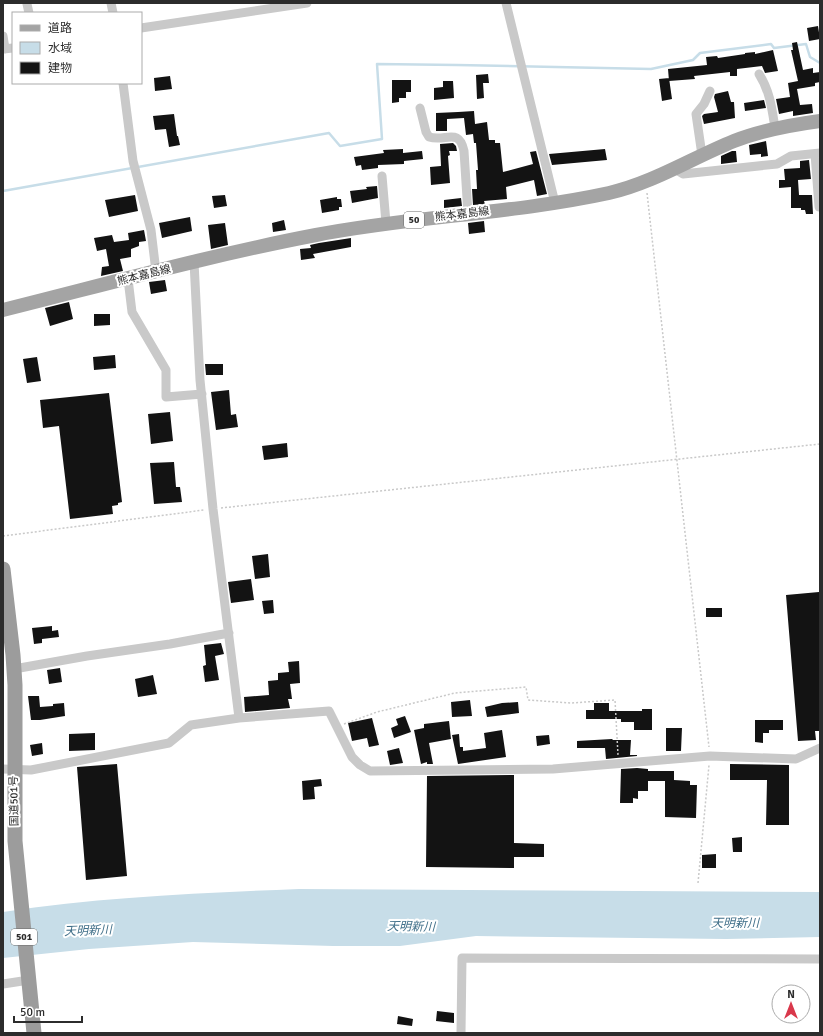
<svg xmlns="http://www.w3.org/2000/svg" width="823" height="1036" font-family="Signika,'Noto Sans JP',sans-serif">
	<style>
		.water { fill: #c7dde8 }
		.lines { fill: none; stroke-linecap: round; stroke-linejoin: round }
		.stream { stroke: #c7dde8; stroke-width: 2.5 }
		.building { fill: #131313 }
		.path { stroke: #c9c9c9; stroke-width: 1.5; stroke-dasharray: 2 2; stroke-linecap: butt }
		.minor { stroke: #c9c9c9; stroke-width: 9 }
		.primary { stroke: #a4a4a4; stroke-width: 14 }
		.trunk { stroke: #9c9c9c; stroke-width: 15 }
		.labels { text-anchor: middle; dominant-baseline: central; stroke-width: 4; stroke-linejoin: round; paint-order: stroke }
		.shield { fill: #fff; stroke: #6b6b6b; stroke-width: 1 }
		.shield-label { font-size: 10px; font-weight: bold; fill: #2c2c2c }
		.street-label { font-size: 11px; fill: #2c2c2c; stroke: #fff }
		.water-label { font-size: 12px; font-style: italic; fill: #406f89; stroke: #fff }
	</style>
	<rect width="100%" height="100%" fill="#fff"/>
	<path class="water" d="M299,889l521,3v45l-94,2 -250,-3 -76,10h-67l-140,-4 -104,7 -86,9v-46c98,-15 197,-19 296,-23z"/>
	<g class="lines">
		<path class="stream" d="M3,191l326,-58 11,13 42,-7 -5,-75 80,1 194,4 42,-9 7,-7 71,-9 3,4 32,-4 4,13 10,6"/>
	</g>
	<path class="building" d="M818,26l2,13 -11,2 -2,-13z
		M797,42l6,28 10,-2v5l7,-1v10l-5,1v3l-18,3 3,16 12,-1 1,9 -20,3v-5l-14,3 -3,-15 14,-2 -2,-14 10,-2 -7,-31h2l-1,-7z
		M773,50l5,21 -13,2 -3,-7 -25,3v7h-7v-4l-36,4 1,3 -26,2 -1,-12 39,-4 -1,-8 11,-1 1,2 27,-4v-1l10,-1v2z
		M488,74l1,9h-6l1,15 -7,1 -1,-24z
		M170,76l2,13 -17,2 -1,-13z
		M669,78l3,21 -10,2 -3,-22z
		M392,80h19v12h-5v6h-7v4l-7,1z
		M443,81h10l1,17 -20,2v-12l9,-1z
		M728,91l3,11h3l1,16 -31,6 -2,-8 2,-2 14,-2 -4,-15 1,-3z
		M764,100l2,8 -21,3 -1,-8z
		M474,111l1,13 12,-2 2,18h6v3h5l3,29 30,-8 -3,-12 6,-1 11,43 -10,2 -3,-16 -28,7 1,12 -23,2 1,3 -12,1 -1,-16h5l-1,-19h2l-2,-27h-2l-1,-9 -7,1 -2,-17 -17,1v12h-11v-18l22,-1z
		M174,114l3,22h1l2,9 -11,2 -3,-18 -11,1 -2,-14z
		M766,141l2,15 -7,1v-3l-11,1 -1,-10z
		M453,143l3,3 1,5h-8l1,4 -2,1 2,27 -19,2 -1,-18 11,-1 -1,-22z
		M403,149v4l19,-2 1,8 -19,2v3l-26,1v3l-16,2 -1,-5 -5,1 -2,-9 30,-4 -1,-3z
		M605,149l2,11 -55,5 -3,-11z
		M732,151h4l1,11 -16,2v-8z
		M809,160l2,19 -13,1 1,15h13l1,19h-7l-1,-4h-4v-2h-10v-21l-12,1v-8h6l-1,-11 16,-1v-7z
		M377,186l1,12 -26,5 -2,-12 17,-2 -1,-2z
		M135,195l3,16 -29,6 -4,-17z
		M225,195l2,11 -13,2 -2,-12z
		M337,197v2h4l1,8h-3v3l-17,3 -2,-13z
		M461,198l1,8 -18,2v-8z
		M190,217l2,14 -30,7 -3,-15z
		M284,220l2,10 -13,2 -1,-9z
		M484,221l1,11 -16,2 -1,-11z
		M225,223l3,22 -17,4 -3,-24z
		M144,230l2,11 -7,1v4l-8,3v8l-11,2 3,12 -22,5 1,-9 7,-1 -3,-17 -9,2 -3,-13 18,-3 2,7 15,-2 -1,-7z
		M351,238v9l-38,7 2,4 -14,2 -1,-11 11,-1 -1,-3 9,-2z
		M165,280l2,11 -16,3 -2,-12z
		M69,302l4,17 -23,7 -5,-18z
		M94,314h16v11l-16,1z
		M115,355l1,13 -22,2 -1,-13z
		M37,357l4,24 -14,2 -4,-24z
		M205,364h18v11h-17z
		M229,390l2,25 5,-1 2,13 -22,3 -5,-38z
		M109,393l13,109 -4,1v2l-6,1 1,8 -43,5 -11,-93 -16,2 -3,-28z
		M170,412l3,29 -22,3 -3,-30z
		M287,443l1,14 -24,3 -2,-14z
		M174,462l2,25h4l2,15 -28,2 -4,-41z
		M268,554l2,23 -15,2 -3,-23z
		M251,579l3,21 -23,3 -3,-21z
		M819,592l1,17v122h-5l1,9 -18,1 -12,-146z
		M273,600l1,13 -10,1 -2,-13z
		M706,608h16v9h-16z
		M52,626v5l6,-1 1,7 -17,2v4l-8,1 -2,-16z
		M221,643l3,11 -9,2 4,24 -14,2 -2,-16 3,-1 -2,-20z
		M299,661l1,22 -10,1 2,15h-4l2,9 -45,4 -1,-15 25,-2 -1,-14 10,-1v-7l11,-1 -1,-10z
		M60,668l2,14 -13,2 -2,-14z
		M153,675l4,19 -19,3 -3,-18z
		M28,696h11l1,11 13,-1v-2l11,-1 1,13 -25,4h-9z
		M470,700l2,16 -20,1 -1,-15z
		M518,702l1,11 -32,4 -2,-10 17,-4z
		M594,703h15v8h33v-2h10v21h-18v-8h-13v-3h-35v-9h8z
		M405,716l6,16 -17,6 -3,-10 7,-3 -2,-6z
		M372,718l7,27 -10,2 -2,-9 -15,3 -4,-18z
		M755,720h28v10h-14v3h-6v10l-8,-1z
		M449,721l2,18 -22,4 4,21h-6v-2l-6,2 -7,-34 10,-2v-4z
		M666,728h16l-1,23h-15z
		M502,730l4,27 -48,7 -6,-29 7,-1 1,13h3v4l23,-3 -2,-15z
		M95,733v17l-26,1v-17z
		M549,735l1,9 -13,2 -1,-10z
		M612,739l1,1h18l-1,15h7v1l-31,3 -1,-11h-28v-7z
		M42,743l1,11 -11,2 -2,-11z
		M399,748l4,15 -13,2 -3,-14z
		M117,764l10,112 -41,4 -9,-113z
		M730,764l59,1v60h-23l1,-45h-37z
		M637,768l11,1v2h26v9l16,1v4h7l-1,33 -31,-1v-36h-17v10h-10v8l-5,-1v5h-13l1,-34z
		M514,775v68l30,1v13h-30v11l-88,-1 1,-91z
		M321,779l1,7 -8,1 1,12 -12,1 -1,-19z
		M742,837v15h-9l-1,-14z
		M716,854v14h-14v-13z
		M437,1011l17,2v10l-18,-2z
		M398,1016l15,3 -1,7 -15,-2z"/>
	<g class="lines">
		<path class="path" d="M647,193l62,554
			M221,508l599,-64
			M3,536l201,-26
			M344,724l33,-12 78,-19 71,-6 2,13 43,3 44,-3 3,55
			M698,883l11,-118"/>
		<path class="minor" d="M111,3l2,10
			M506,3l49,200
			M27,4l2,9
			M141,28l166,-25
			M3,36l2,13
			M3,49l10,-1
			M759,74c11,17 13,35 16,54
			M123,83l10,78 18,69 5,42
			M420,108l6,24 3,5c17,5 30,-10 35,14l4,63
			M815,154l4,53
			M702,155l-6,-41 8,-10 6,-13
			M673,168l10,6 94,-10 14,-8 29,-3
			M382,176l4,47
			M194,262l6,118 13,129 26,209
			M128,279l4,33 34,58v27l36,-3
			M14,669l73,-13 83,-12 59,-11
			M3,769l28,1 138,-27 22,-18 48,-7 90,-7 23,46 8,8 10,6 183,-2 157,-13 86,3 24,-11
			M3,984l26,-4
			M461,1033l1,-75 358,1"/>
		<path class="primary" d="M3,310c104,-26 208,-55 313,-75 97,-19 196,-21 293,-42 44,-10 83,-35 125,-52 28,-11 56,-16 86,-20"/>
		<path class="trunk" d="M3,569l10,86 2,30v156l19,192"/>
	</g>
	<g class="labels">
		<g class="shield">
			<rect x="404" y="212" width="20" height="16" rx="3"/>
			<rect x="11" y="929" width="26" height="16" rx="3"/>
		</g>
		<g class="shield-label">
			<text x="414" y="220">50</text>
			<text x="24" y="937">501</text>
		</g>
		<g class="street-label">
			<text transform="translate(462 214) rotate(-7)">熊本嘉島線</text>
			<text transform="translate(144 275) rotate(-14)">熊本嘉島線</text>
			<text transform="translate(14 801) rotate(-91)">国道501号</text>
		</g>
		<g class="water-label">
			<text x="735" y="923">天明新川</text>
			<text transform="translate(411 927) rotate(1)">天明新川</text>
			<text transform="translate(88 931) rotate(-2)">天明新川</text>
		</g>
	</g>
	<rect width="823" height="1036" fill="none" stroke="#2c2c2c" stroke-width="8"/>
	<rect x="12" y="12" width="130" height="72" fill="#ffffff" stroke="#ababab"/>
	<rect x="20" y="25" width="20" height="6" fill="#a4a4a4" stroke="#ababab"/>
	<text x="48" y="32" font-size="12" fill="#2c2c2c">道路</text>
	<rect x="20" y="42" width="20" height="12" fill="#c7dde8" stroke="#ababab"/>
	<text x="48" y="52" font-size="12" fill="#2c2c2c">水域</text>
	<rect x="20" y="62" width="20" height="12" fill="#131313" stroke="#ababab"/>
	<text x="48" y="72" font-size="12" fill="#2c2c2c">建物</text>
	<g transform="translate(791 1004)"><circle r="19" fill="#ffffff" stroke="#ababab"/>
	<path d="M0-3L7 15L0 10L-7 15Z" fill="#d9384b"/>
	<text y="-6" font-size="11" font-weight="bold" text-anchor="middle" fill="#2c2c2c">N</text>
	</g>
	<path d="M14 1016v6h68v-6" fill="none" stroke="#2c2c2c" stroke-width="2"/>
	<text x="20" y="1016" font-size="12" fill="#2c2c2c" stroke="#ffffff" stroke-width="3" paint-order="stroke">50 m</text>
</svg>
